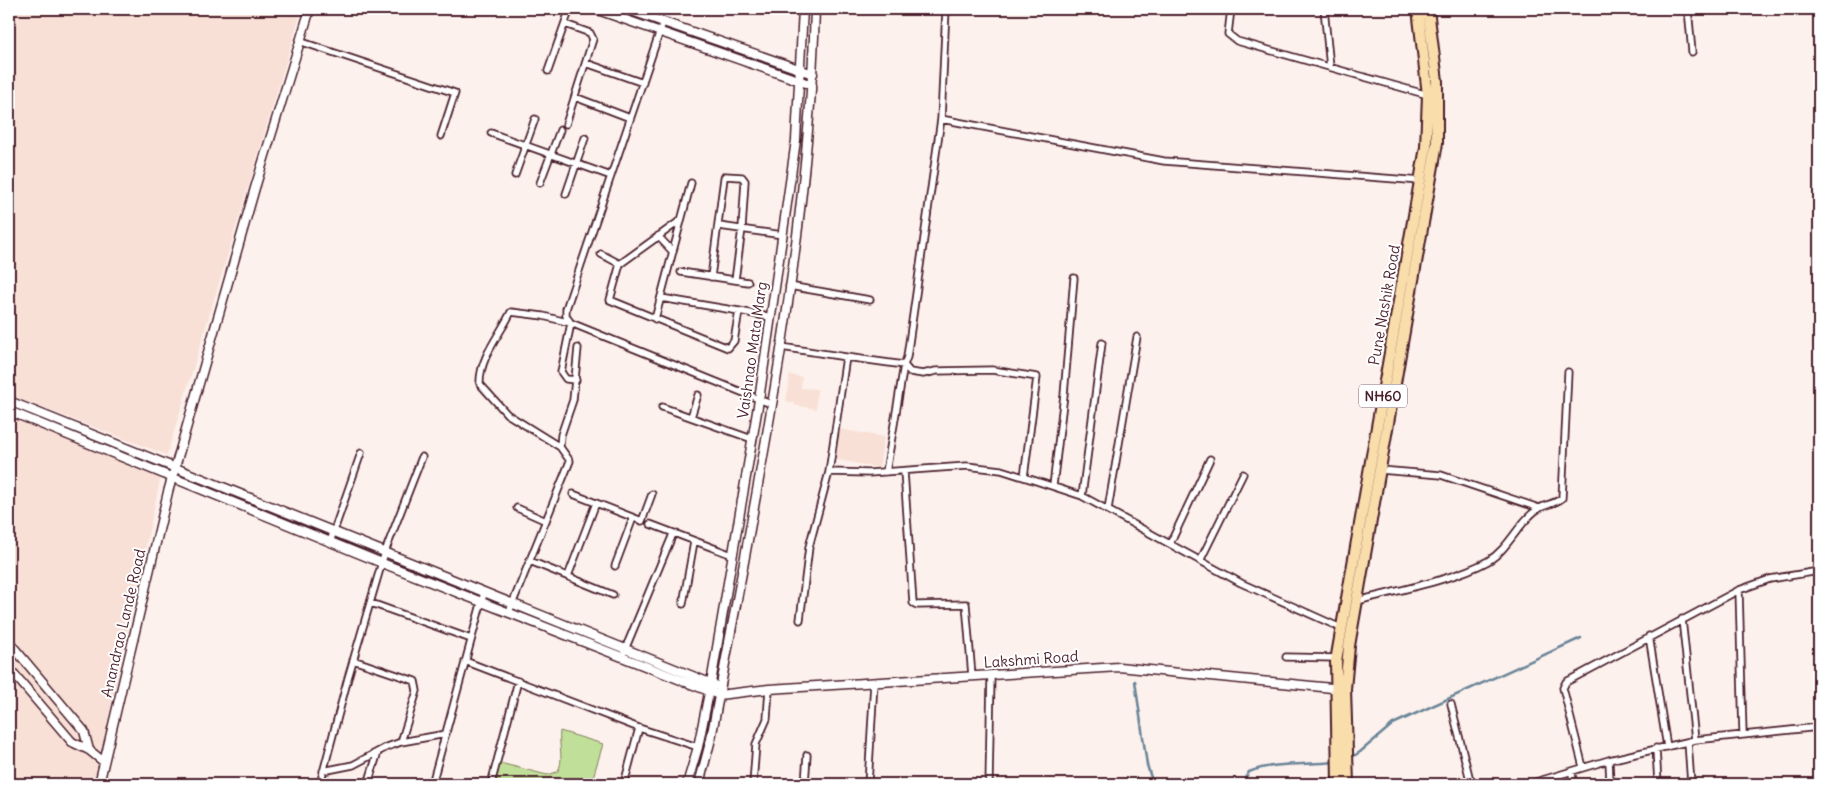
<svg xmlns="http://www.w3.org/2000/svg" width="1828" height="793" font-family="Delius,sans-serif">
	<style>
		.built { fill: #f8e0d6 }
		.green { fill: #c0df98; stroke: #857f62 }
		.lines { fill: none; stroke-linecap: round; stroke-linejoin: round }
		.stream { stroke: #6b8599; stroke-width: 2.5 }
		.street-casing { stroke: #4a1f2b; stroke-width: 9 }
		.secondary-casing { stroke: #4a1f2b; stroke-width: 11 }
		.highway-casing { stroke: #4a1f2b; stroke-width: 14 }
		.street { stroke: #fff; stroke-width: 5.5 }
		.secondary { stroke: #fff; stroke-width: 8 }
		.highway { stroke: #f9ddab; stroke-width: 10 }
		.labels { text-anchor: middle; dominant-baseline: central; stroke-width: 4; stroke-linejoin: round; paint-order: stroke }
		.shield { fill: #fff; stroke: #80626b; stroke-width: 1 }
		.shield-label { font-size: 14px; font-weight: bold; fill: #4a1f2b }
		.street-label { font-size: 15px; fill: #4a1f2b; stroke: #fff }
	</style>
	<rect width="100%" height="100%" fill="#fcf1ec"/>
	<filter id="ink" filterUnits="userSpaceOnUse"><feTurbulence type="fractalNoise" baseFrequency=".02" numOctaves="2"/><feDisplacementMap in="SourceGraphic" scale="10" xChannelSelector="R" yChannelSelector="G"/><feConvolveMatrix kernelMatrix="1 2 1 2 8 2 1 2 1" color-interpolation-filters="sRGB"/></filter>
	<g filter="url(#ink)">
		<path class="built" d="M9,9h293l-135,446 -158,-60z
			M790,375l12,2 -1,11 16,1 -1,20 -22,-4v-2l-8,-2z
			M9,417l152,59 -67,308h-85z
			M839,429l45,8 -5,31 -45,-9z"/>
		<path class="green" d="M560,731l43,13 -12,40h-96l5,-21 47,12 10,-3c8,-10 1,-27 3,-41z"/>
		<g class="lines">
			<path class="stream" d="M1135,681l12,84 6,19
				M1349,759l11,-7 33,-28 188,-86
				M1242,784l7,-12c24,-10 59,-7 85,-10"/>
			<defs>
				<path id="street" d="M1231,9l-3,25 9,7 191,54
					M1324,9l6,58
					M1688,9l4,43
					M663,22l-97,287v7l5,7 200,81
					M565,24l25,9 3,6 -27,85
					M299,41l156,52 -14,43
					M586,63l57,20
					M548,71l20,-57
					M575,97l55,21
					M941,119l223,42 257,20
					M491,133l120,43
					M515,175l20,-56
					M540,183l20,-53
					M566,194l19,-56
					M681,220l-61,44 -10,36 118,48 6,-7 5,-30 31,6
					M719,226l64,9
					M658,236l15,16
					M601,254l19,10
					M681,272l67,10
					M711,277l13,-99 1,-2 17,1 3,4 -3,48 -7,51
					M789,286l81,14
					M661,298l78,13
					M655,319l36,-136
					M781,347l65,10 -17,115 -20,75 -9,73
					M846,357l58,8 3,-8 34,-238 5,-110
					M904,365l6,7 13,2 13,-3 56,-1 45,7 -13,100
					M662,407l90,32
					M691,417l7,-22
					M560,447l-53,-33 -27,-30c-1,-26 20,-49 31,-72l32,4 28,7 -10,49 5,7 10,1
					M1380,470l61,5 98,33
					M904,471l9,132 4,2 49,-1 6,72
					M829,472l40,1 98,-7 34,4 32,10 49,16 159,87 100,45
					M886,472l18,-107
					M1053,486l11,-91 10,-117
					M573,494l69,27 10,-27
					M1082,496l20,-153
					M517,508l29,13
					M1108,509l29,-172
					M650,524l82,31
					M330,542l31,-89
					M1170,544l40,-85
					M530,561l83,34
					M1200,561l43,-87
					M615,566l18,-48
					M568,576l28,-73
					M1739,590l4,144
					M1357,601c38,-10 97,-21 131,-40 21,-12 31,-40 50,-52 8,-5 17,-5 24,-11l6,-126
					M371,603l100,36
					M683,604l11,-62
					M509,612l61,-151 -10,-14 1,-12 12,-35 5,-52
					M1682,619l13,121
					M1649,636l18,111
					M624,652l49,-118
					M1286,657l51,1
					M353,660l62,21 2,10 -16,51
					M465,661l174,67 59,19
					M1451,704l20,80
					M1688,742l3,42
					M1656,748l2,36
					M1609,760l1,24
					M1583,767l-20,-79 3,-6 173,-92 31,-11 49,-8
					M323,771l30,-6 34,-18 14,-5 45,-8
					M1572,771l1,13
					M100,781l13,3
					M320,784l28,-106 37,-126 37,-95
					M368,784l10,-32
					M432,784l52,-191
					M491,784l27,-103
					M624,784l15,-56
					M753,784l3,-40 11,-25 2,-30
					M805,784l2,-29
					M868,784l6,-101
					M989,784l2,-109
					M1529,784l80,-24 86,-20 124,-13"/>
				<path id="secondary" d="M595,9l217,76
					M626,9l187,65
					M9,401l706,284
					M9,411l373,152 337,132 50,-6 350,-22 223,22
					M9,642l75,89 5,19
					M9,668l63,74 17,8 15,12
					M99,784l69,-292 87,-304 55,-179
					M687,784l11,-37 13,-64 48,-283 37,-260 7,-131
					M699,784l12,-45c44,-241 97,-484 104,-730"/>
				<path id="highway" d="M1338,784l-2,-123 90,-514 2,-52 -10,-86
					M1348,784l-3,-95 4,-43 88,-503v-62l-9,-72"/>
			</defs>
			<use href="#street" class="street-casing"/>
			<use href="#secondary" class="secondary-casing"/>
			<use href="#highway" class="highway-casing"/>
			<use href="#street" class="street"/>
			<use href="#secondary" class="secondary"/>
			<use href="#highway" class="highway"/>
		</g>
	</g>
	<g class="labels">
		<rect class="shield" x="1359" y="384.5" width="48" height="23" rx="4"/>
		<g class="shield-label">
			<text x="1383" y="396">NH60</text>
		</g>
		<g class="street-label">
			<text transform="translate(1384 305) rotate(-80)">Pune Nashik Road</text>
			<text transform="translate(752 350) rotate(-82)">Vaishnao Mata Marg</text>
			<text transform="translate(123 623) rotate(-77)">Anandrao Lande Road</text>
			<text transform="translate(1031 659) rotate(-4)">Lakshmi Road</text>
		</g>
	</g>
	<rect width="1828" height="793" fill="none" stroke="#fff" stroke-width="30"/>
	<rect x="15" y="15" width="1798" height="763" fill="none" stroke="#4a1f2b" stroke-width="2" filter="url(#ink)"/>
</svg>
